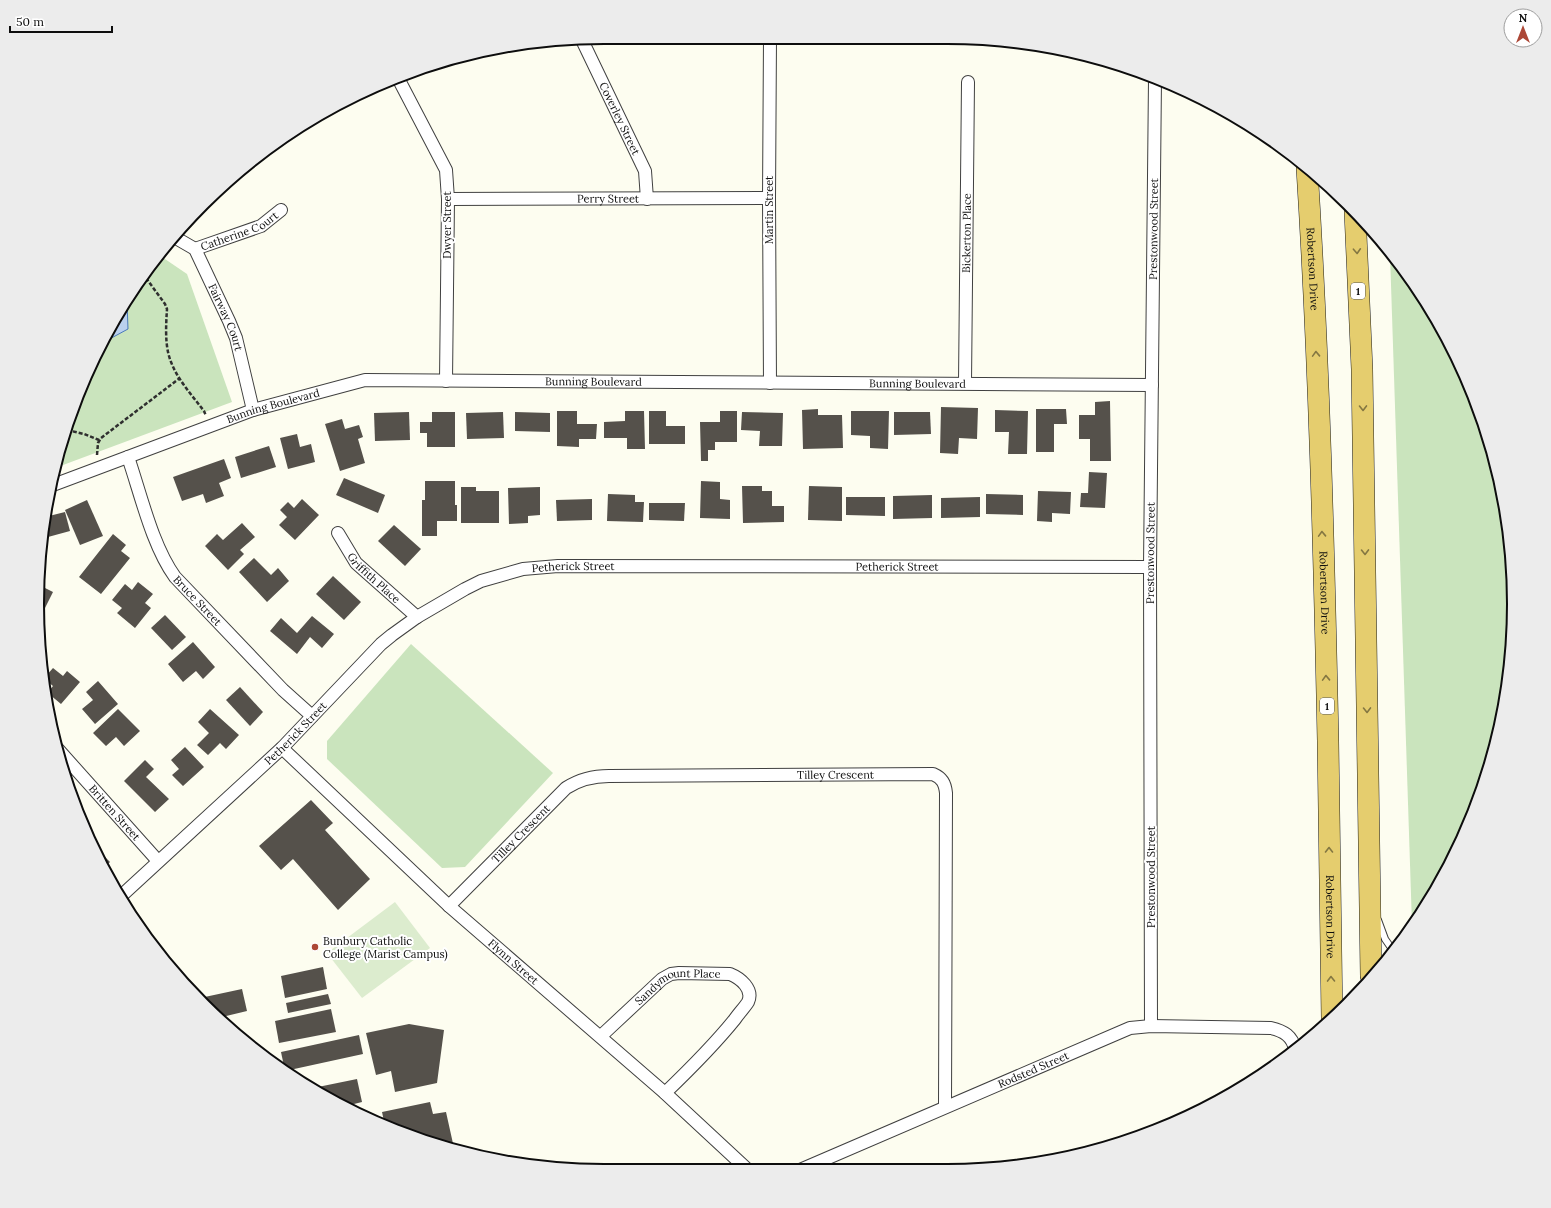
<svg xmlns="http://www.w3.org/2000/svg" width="1551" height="1208" viewBox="0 0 1551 1208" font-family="Lora,serif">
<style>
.green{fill:#cae4bd}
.pitch{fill:#dcecce}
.water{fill:#bad1ee;stroke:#4a79bc}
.building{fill:#55514b}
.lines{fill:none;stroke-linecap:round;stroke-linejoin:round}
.service-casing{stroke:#404040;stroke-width:8}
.minor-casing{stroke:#404040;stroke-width:14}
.trunk-casing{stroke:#1e1e1e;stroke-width:22}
.path{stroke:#2f2f2f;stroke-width:2.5;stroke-dasharray:4 2;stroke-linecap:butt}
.service{stroke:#fff;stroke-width:6}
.minor{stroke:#fff;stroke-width:12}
.trunk{stroke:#e5cd6e;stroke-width:21}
.oneway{stroke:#847742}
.poi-dot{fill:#ac4736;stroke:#fff;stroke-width:1.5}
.labels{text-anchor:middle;stroke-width:4;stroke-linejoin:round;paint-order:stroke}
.shield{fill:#fff;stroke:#565656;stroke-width:1}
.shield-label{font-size:10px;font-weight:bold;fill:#0d0d0d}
.street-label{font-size:11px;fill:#0d0d0d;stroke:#fff}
.poi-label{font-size:11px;fill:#0d0d0d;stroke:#fff;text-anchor:start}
.rim{fill:none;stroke:#0d0d0d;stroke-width:2}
</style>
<rect width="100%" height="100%" fill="#fdfdf0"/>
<g class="green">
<path d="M1390 254 1438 320 1484 422 1509 530 1513 641 1495 751 1456 855 1412 925Z"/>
<path d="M162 257 187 274 232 402 55 468 56 457 113 321Z"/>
<path d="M411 644 553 773 465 867 442 868 327 759V741Z"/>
</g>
<path class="pitch" d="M395 902 430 948 362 998 327 953Z"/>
<path class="water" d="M127 302 128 329 104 342 113 321Z"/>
<g class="building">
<path d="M1110 401 1111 461H1090V439H1079V415H1095V402Z"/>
<path d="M941 407 978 408 977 439 959 438 958 454 940 453Z"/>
<path d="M818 409V415H842L843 448 803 449 802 410Z"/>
<path d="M1036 409H1066L1067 424H1054V452H1036Z"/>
<path d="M995 410 1028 411 1027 454H1008L1009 432H995Z"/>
<path d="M557 411H577V424H597L596 439H579V447L557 446Z"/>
<path d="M625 411H644L645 449H627V438H604V422L625 421Z"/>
<path d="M649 411H666V426H685V444H649Z"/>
<path d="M720 411H737V442H715V450H708V461H701L700 422H720Z"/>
<path d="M851 411H889L888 449 870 448V436L851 435Z"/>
<path d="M409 412 410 440 375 441 374 413Z"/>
<path d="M432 412H455V447H427V433H420V422H432Z"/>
<path d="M503 412 504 438 467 439 466 413Z"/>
<path d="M515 412 550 413V432L515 431Z"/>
<path d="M742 412 783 413 782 446H759L760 431 741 430Z"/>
<path d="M894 412H930L931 434 894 435Z"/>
<path d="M342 419 345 429 359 425 363 437 358 439 365 463 340 471 325 424Z"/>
<path d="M297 434 300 447 311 444 315 462 288 469 280 438Z"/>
<path d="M269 446 276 467 241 478 235 457Z"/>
<path d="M224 459 231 478 219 483 224 496 206 503 203 494 182 501 173 477Z"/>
<path d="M1089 472 1107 473 1105 508 1080 507 1081 493H1088Z"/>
<path d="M344 478 385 495 378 513 336 495Z"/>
<path d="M425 481H455V505H457V521H437V536H422V500H425Z"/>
<path d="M701 481 720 482V499L730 500V519L700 518Z"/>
<path d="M742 486H762V491H772V506H784V522L743 523Z"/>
<path d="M809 486 842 487V521L808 520Z"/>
<path d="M461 487H476V491H499V523H461Z"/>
<path d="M540 487V515L528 516V523L509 524 508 488Z"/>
<path d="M1038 491 1071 492 1070 514 1052 513V522L1037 521Z"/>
<path d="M608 494 635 495V502H644L643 522 607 521Z"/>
<path d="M986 494 1023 495V515L986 514Z"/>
<path d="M932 495V518L893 519V496Z"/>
<path d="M846 497H885V516L846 515Z"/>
<path d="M980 497V517L941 518V498Z"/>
<path d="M302 499 319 515 295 540 279 525 287 517 280 510 288 502 294 508Z"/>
<path d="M592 499V520L557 521 556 500Z"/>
<path d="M87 500 103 536 80 545 65 510Z"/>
<path d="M649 503H685L684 521 649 520Z"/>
<path d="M65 512 70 531 48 537 46 532 49 516Z"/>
<path d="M242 523 255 537 240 550 244 554 228 570 205 546 217 534 223 540Z"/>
<path d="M394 525 421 549 405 566 378 541Z"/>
<path d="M113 534 126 545 121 551 130 558 101 594 79 577Z"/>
<path d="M254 558 271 575 278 568 289 581 267 602 239 572Z"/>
<path d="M333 576 361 602 344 620 316 594Z"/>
<path d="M138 582 153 594 145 603 151 608 135 628 117 613 122 608 112 600 125 584 132 590Z"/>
<path d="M39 585 53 592 39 620 37 604Z"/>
<path d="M165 615 186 637 172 650 151 628Z"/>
<path d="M312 616 334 634 322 648 310 637 297 654 270 631 281 618 297 633Z"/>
<path d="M193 642 215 667 203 679 196 671 183 682 168 664Z"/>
<path d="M53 668 63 676 67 671 80 682 61 704 49 694V691L53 686 47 681 46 676Z"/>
<path d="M98 681 118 704 95 724 82 709 93 700 86 692Z"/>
<path d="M240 687 263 712 250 726 226 700Z"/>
<path d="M118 709 140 731 124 746 116 737 106 746 93 733Z"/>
<path d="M210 709 239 735 226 749 220 743 208 755 197 745 209 733 198 722Z"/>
<path d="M185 747 204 767 183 786 172 775 179 769 171 760Z"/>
<path d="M145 760 154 769 146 777 169 799 155 812 124 781Z"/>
<path d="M311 800 333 823 325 830 370 879 338 910 293 859 281 870 259 846Z"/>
<path d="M98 850 110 862 105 867Z"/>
<path d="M323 967 327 989 285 998 281 976Z"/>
<path d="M242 989 247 1011 222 1017 200 998Z"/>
<path d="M328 994 331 1004 288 1013 286 1003Z"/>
<path d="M331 1009 336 1032 279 1043 275 1021Z"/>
<path d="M409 1024 444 1030 437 1083 395 1092 391 1071 376 1075 366 1033Z"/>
<path d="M359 1035 363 1054 285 1071 281 1052Z"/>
<path d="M357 1079 362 1102 346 1106 313 1088Z"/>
<path d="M430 1102 433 1114 446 1112 454 1148 384 1126H385L382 1112Z"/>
</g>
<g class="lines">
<defs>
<path id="service" d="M1378 920 1385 939 1394 952"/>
<g id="minor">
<path id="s1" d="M582 40 645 171 647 199"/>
<path d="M399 80 446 170 448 199 446 381"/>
<path id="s2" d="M448 199 769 198"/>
<path id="s3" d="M176 238 195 249 229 321 236 338 253 410"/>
<path id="s4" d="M195 249 261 226 281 210"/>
<path d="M770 383 769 198 770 38"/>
<path id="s5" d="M965 383 968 82"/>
<path id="s6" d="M128 457C141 495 152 545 175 577L283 690 312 716"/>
<path id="s7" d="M53 485 253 410 365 380 1152 385"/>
<path id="s8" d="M338 533 356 563 417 617"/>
<path id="s9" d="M56 747 158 861"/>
<path id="s10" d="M282 748 449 906 665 1093 749 1171"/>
<path id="s11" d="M120 897 282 748 381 644 392 635 417 617 465 589 481 581 523 569 558 566 1150 567"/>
<path id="s12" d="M449 906 566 788C580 779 593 776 609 776L933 774C942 778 945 783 946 793L945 1107"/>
<path id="s13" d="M1151 1026 1150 567 1155 79"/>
<path id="s14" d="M601 1036 662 979 671 974 679 973 730 974C740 978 754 989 748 1002 745 1007 739 1013 735 1019 714 1045 690 1069 665 1093"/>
<path id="s15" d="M800 1170 1130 1028 1151 1026 1271 1028C1284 1031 1292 1036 1295 1049"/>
</g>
<g id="trunk">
<path id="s16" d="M1307 168C1319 359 1324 550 1328 741 1330 833 1330 926 1332 1018"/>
<path d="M1355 212 1362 369 1371 976"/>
</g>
</defs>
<use href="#service" class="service-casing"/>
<use href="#minor" class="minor-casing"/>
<use href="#trunk" class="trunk-casing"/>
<g class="path">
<path d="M146 278 165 304 167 309C166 324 165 342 169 356 175 377 191 394 204 411L206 416"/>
<path d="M67 430 84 434 99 440"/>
<path d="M97 455 98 443 101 438 180 378"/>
</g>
<use href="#service" class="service"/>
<use href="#minor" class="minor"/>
<use href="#trunk" class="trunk"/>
</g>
<defs><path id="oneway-chevron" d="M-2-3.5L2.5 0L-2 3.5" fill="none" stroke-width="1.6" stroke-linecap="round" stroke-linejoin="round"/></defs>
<g class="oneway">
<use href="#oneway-chevron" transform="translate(1357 251) rotate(87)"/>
<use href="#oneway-chevron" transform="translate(1316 354) rotate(-92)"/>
<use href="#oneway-chevron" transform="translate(1363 408) rotate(89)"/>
<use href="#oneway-chevron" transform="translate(1322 534) rotate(-92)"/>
<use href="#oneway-chevron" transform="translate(1365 552) rotate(89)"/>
<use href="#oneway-chevron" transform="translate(1326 678) rotate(-92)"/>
<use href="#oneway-chevron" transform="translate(1367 710) rotate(89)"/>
<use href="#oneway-chevron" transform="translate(1329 850) rotate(-90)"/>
<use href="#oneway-chevron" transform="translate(1331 979) rotate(-91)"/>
</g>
<circle class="poi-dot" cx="315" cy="947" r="4"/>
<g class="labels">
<g class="shield">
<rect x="1351" y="283" width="14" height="16" rx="3"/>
<rect x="1320" y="698" width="14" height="16" rx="3"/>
</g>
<g class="shield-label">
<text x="1358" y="295">1</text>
<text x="1327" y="710">1</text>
</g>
<g class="street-label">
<text dy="4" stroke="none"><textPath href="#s1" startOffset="87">Coverley Street</textPath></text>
<text dy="4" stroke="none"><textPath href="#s2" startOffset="160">Perry Street</textPath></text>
<text transform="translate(769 210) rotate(-90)" y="4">Martin Street</text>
<text transform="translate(447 225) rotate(-90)" y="4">Dwyer Street</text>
<text dy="4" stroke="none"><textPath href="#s13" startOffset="797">Prestonwood Street</textPath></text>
<text dy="4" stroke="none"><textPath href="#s4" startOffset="48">Catherine Court</textPath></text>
<text dy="4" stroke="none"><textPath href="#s5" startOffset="150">Bickerton Place</textPath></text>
<text dy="4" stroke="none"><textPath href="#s16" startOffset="101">Robertson Drive</textPath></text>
<text dy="4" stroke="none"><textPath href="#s3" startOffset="97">Fairway Court</textPath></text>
<text dy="4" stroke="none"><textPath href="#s7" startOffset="558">Bunning Boulevard</textPath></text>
<text dy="4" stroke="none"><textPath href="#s7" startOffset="882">Bunning Boulevard</textPath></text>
<text dy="4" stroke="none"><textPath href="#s7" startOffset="234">Bunning Boulevard</textPath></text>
<text dy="4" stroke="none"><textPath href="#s13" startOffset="473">Prestonwood Street</textPath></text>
<text dy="4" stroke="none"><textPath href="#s11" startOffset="900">Petherick Street</textPath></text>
<text dy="4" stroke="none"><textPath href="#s11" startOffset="576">Petherick Street</textPath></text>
<text dy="4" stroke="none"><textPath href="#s8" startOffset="58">Griffith Place</textPath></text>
<text dy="4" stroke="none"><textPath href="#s16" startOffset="425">Robertson Drive</textPath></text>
<text dy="4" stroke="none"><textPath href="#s6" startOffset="162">Bruce Street</textPath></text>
<text dy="4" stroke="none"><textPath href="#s11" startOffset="240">Petherick Street</textPath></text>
<text dy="4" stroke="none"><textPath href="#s12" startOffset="438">Tilley Crescent</textPath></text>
<text dy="4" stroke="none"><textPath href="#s9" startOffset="88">Britten Street</textPath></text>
<text dy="4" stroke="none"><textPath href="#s12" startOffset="102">Tilley Crescent</textPath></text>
<text transform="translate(1151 877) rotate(-90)" y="4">Prestonwood Street</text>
<text dy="4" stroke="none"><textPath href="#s16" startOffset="749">Robertson Drive</textPath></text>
<text dy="4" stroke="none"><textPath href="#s10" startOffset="315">Flynn Street</textPath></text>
<text dy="4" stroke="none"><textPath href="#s14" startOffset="96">Sandymount Place</textPath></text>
<text dy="4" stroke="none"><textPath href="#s15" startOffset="254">Rodsted Street</textPath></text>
</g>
<g class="poi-label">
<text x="323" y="945">Bunbury Catholic<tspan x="323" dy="13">College (Marist Campus)</tspan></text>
</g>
</g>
<path d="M0 0H1551V1208H0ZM604 44H947A560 560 0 0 1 1507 604V604A560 560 0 0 1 947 1164H604A560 560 0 0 1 44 604V604A560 560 0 0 1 604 44Z" fill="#ececec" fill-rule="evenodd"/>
<path class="rim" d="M604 44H947A560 560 0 0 1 1507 604V604A560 560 0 0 1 947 1164H604A560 560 0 0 1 44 604V604A560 560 0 0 1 604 44Z"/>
<g transform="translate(1523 28)"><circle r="19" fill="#ffffff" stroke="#9e9e9e"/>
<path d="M0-3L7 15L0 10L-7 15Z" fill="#ac4736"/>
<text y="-6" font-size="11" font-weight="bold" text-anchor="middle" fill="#0d0d0d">N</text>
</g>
<path d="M10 26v6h102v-6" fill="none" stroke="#0d0d0d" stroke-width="2"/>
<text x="16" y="26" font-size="12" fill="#0d0d0d" stroke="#ffffff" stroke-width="3" paint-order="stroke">50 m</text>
</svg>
